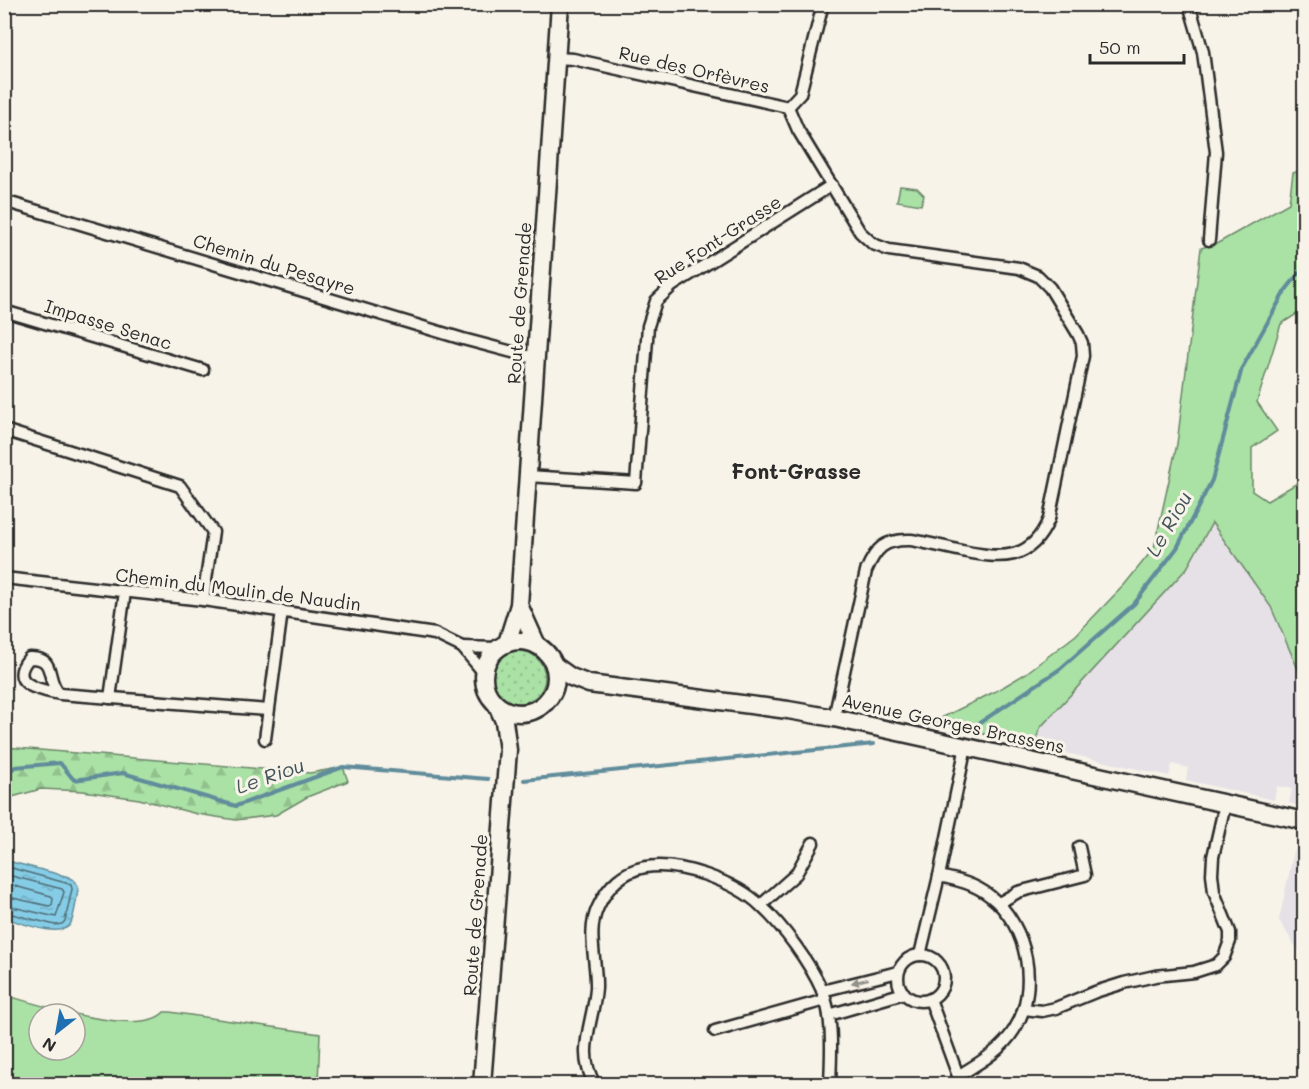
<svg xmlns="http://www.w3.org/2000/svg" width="1309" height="1089" viewBox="0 0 1309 1089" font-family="Mali,sans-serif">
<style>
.built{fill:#e6e0e7}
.grass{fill:url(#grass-dots);stroke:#6a8668;stroke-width:1.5}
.forest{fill:url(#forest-firs);stroke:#6a8668;stroke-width:1.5}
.park{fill:#aae1a5;stroke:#6a8668;stroke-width:1.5;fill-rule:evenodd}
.water{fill:url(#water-ripples);stroke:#618c9b;stroke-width:1.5}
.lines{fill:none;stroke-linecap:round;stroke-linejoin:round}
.shore{stroke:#4f6c76;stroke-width:1.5}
.stream{stroke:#618c9b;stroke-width:4}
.street-casing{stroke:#2b2b2b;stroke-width:15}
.secondary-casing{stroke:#2b2b2b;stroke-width:21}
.street{stroke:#f7f3e8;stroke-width:10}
.secondary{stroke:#f7f3e8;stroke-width:16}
.oneway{fill:#918f8a}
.labels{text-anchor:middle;stroke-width:6;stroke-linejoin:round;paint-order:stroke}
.street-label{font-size:18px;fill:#2b2b2b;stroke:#f7f3e8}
.water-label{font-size:20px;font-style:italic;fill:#42545a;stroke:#f7f3e8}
.quarter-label{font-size:21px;font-weight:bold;fill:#2b2b2b;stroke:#f7f3e8}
</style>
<defs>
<pattern id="grass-dots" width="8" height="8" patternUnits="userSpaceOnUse" patternTransform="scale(1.5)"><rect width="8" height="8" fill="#aae1a5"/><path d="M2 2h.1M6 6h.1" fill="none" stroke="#92c18e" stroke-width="1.8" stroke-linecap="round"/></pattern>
<pattern id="forest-firs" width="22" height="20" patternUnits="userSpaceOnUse" patternTransform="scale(1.5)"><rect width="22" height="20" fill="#aae1a5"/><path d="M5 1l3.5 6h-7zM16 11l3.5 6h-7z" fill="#92c18e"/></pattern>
<pattern id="water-ripples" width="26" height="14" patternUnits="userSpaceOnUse" patternTransform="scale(1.5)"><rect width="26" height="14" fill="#85cde6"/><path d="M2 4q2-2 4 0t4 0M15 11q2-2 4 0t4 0" fill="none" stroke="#73b0c5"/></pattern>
</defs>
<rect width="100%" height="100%" fill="#f7f3e8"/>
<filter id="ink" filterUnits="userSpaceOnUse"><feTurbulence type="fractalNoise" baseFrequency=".0167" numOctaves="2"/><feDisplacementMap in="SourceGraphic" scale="12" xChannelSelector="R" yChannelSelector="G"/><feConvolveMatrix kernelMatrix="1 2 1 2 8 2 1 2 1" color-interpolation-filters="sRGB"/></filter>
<g filter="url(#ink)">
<g class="built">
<path d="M1212 523 1271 607 1304 683V807L1289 803 1292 789 1277 786 1274 800 1186 780 1188 768 1172 764 1169 776 1034 746 1040 729 1187 568Z"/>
<path d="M1294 851 1304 854V960L1279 920Z"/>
</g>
<circle class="grass" cx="519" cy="677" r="26"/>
<path class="forest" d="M5 747 310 773 343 767 348 781 307 797 276 815 236 820 197 814 139 799 83 791 41 789 5 799Z"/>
<g class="park">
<path d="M1304 169V306L1303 310 1281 324 1257 402 1277 431 1252 448V491L1267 501 1304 479V683L1271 607 1212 523 1187 568 1040 728 1034 746 933 722 998 690 1025 674 1076 635 1125 584 1154 548 1177 444 1201 248 1218 243 1289 203 1293 173Z"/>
<path d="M900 186 917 188 924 195 921 205 897 201Z"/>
<path d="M5 995C36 1004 140 1038 164 1012H170L320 1034 318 1084H5ZM39 1014H75V1050H39Z"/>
</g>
<path class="water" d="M4 860 69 877C75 880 78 883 78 890 76 901 75 913 71 923 63 940 19 922 5 918Z"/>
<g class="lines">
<g class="shore">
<path d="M4 866 66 883 71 885 72 889 65 921 62 924 55 925 4 912"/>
<path d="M4 874 62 889 64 892 56 917 4 905"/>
<path d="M4 883 51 896 53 899 52 905 49 906 4 896"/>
</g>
<g class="stream">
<path d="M969 730 1060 669 1134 604 1177 548 1212 480 1242 368 1285 291 1304 267"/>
<path d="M4 776 15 767 60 763 74 780 123 773 236 806 343 767 488 779"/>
<path d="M524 780 874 744"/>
</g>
<defs>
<g id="street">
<path d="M1189 4 1203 52 1216 152 1209 240"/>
<path d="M556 58 573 59 788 107"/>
<path d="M788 107 798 130 860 232 873 244 889 250 1019 268 1038 276 1050 288 1078 334 1082 343 1083 356 1049 519C1031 562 1001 559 962 551 945 547 928 543 911 540 884 539 876 548 866 571L834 718"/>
<path d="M788 107 800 94 823 4"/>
<path d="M4 201 463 339 535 358"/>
<path d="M4 311 203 370"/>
<path d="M4 430 180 486 213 532 203 600"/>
<path d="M528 476 636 483 648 326 656 301 672 286 832 185"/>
<path d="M4 578 203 600 435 634 462 647 484 673"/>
<path d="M462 647 498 648"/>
<path d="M60 694C44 680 58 657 29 658 6 685 41 690 60 694L268 710"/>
<path d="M110 698 125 592"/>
<path d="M265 739 282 611"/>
<path d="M939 876C958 880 975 884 990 896 1028 925 1040 989 1014 1030 1001 1051 979 1063 958 1076"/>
<path d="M999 903 1018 892 1085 875 1079 847"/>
<path d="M761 905 796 874 813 843"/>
<path d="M920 955 939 876 966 746"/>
<circle cx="921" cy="978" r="23"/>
<path d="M822 991 898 972"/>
<path d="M930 999 961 1084"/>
<path d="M1024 1009 1042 1011 1056 1008 1095 992 1124 983 1155 976 1194 972 1216 965 1224 957 1230 941V932L1214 892 1212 874 1213 857 1225 804"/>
<path d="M829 1015 904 993"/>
<path d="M715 1031 825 1000"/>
<path d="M595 1084C575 1053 594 1021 596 988 597 961 586 932 598 907 620 859 662 860 706 875 726 882 746 891 761 906 784 927 809 962 822 990 834 1017 831 1055 830 1084"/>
</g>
<g id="secondary">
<path d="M519 605 537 645"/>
<circle cx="520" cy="677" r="36"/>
<path d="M507 643 519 605 560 4"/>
<path d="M554 665 571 677 589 684 788 710 834 718 1304 821"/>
<path d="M482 1084 508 750 504 721 497 705"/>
</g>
</defs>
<use href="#street" class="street-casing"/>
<use href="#secondary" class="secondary-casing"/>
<use href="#street" class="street"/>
<use href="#secondary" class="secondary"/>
</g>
<defs><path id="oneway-solid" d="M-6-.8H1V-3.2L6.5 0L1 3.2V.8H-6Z" transform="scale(1.5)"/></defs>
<use class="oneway" href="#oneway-solid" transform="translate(860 981) rotate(166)"/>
</g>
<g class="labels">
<g class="street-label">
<text transform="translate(694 70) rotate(13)" y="6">Rue des Orfèvres</text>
<text transform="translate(718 240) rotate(-33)" y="6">Rue Font-Grasse</text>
<text transform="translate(274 265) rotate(17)" y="6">Chemin du Pesayre</text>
<text transform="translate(520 303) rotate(-86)" y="6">Route de Grenade</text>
<text transform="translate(108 325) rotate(17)" y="6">Impasse Senac</text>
<text transform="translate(238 590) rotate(7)" y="6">Chemin du Moulin de Naudin</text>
<text transform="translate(953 724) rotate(12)" y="6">Avenue Georges Brassens</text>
<text transform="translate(476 915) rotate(-86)" y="6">Route de Grenade</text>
</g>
<g class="water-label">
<text transform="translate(1169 524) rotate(-60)" y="7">Le Riou</text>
<text transform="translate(270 776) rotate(-19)" y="7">Le Riou</text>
</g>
<g class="quarter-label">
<text x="796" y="479">Font-Grasse</text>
</g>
</g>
<rect width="1309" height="1089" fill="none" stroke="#f7f3e8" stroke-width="24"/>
<rect x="12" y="12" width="1285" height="1065" fill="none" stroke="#2b2b2b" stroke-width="2" filter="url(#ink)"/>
<g transform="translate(57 1032) rotate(211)"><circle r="28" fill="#f7f3e8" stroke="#a5a39c" stroke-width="1.5"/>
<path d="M0-4.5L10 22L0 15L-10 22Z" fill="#1f6fb2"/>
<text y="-9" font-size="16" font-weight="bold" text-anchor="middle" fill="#2b2b2b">N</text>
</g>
<path d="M1090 54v9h94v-9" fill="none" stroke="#2b2b2b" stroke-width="3"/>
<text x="1099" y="54" font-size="18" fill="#2b2b2b" stroke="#f7f3e8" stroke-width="4.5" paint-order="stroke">50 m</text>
</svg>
